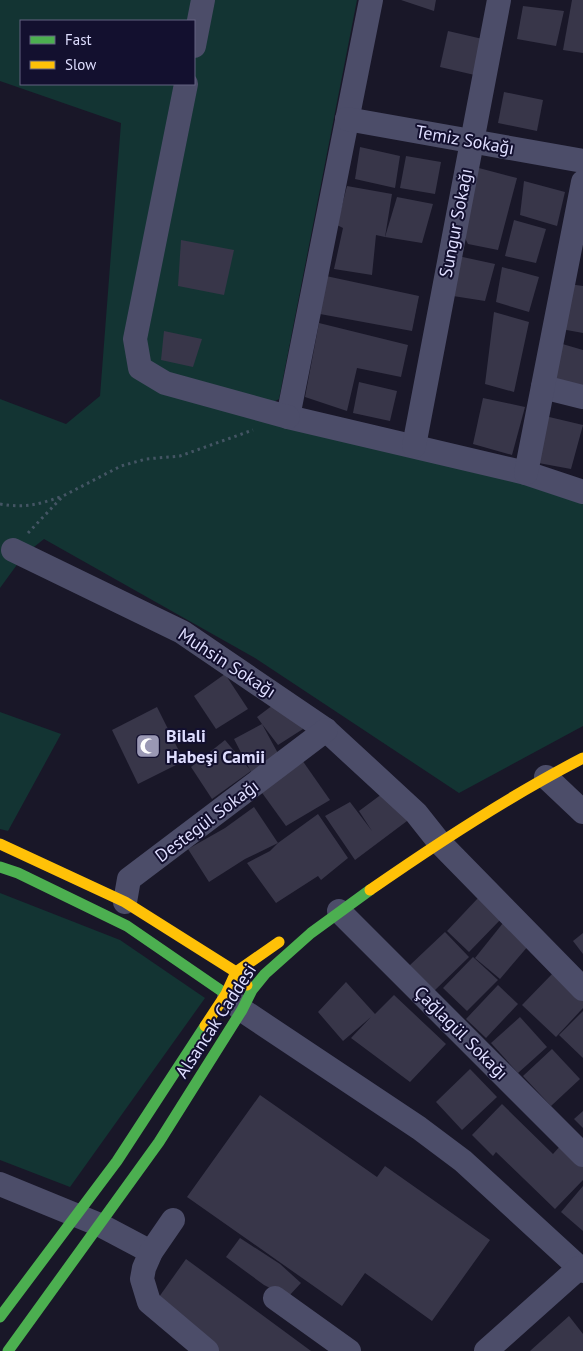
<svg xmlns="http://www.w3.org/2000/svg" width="583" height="1351" viewBox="0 0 583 1351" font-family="'PT Sans',sans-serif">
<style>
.green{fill:#133433;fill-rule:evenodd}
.building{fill:#383649}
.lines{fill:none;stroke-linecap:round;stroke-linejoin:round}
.path{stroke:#445564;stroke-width:3;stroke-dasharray:2.5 4;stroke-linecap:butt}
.street{stroke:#4c4d69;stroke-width:24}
.fast{stroke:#4caf50;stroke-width:11}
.slow{stroke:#ffc107;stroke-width:11}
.labels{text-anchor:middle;stroke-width:4;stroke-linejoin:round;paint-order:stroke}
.street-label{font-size:18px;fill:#dfdeff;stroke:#13102f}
.poi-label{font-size:18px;font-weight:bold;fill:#dfdeff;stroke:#13102f;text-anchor:start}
</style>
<rect width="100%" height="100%" fill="#191728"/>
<g class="green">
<path d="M0 0H357L279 399 259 410 583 496V726L459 793 255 658 44 539 24 555 0 588V399L66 424 100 396 121 123 0 81ZM21 21H194V84H21Z"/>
<path d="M0 712 61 734 8 831 0 829Z"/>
<path d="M0 893 120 940 205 998 70 1187 0 1160Z"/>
</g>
<g class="building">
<path d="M401 0H436L434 11Z"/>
<path d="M572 0H583V53L563 50Z"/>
<path d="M523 6 564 11 556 46 517 39Z"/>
<path d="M448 31 487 40 479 76 440 67Z"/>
<path d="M504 92 543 100 537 131 498 123Z"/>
<path d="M360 147 400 156 395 188 355 179Z"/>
<path d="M406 156 441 162 435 194 400 188Z"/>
<path d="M475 167 517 178 498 250 468 244 462 232Z"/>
<path d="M524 181 565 192 557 226 520 215Z"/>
<path d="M347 186 392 194 385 237 376 235 372 275 334 269 343 228 337 225Z"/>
<path d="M397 197 433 204 422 243 385 237Z"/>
<path d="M514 220 546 229 536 263 505 256Z"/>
<path d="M181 240 234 250 224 295 178 286Z"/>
<path d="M458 256 495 264 485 301 453 296Z"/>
<path d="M502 267 539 277 529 312 496 302Z"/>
<path d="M326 276 419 296 412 331 320 314Z"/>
<path d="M569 284 583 286V333L561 329Z"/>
<path d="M494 312 529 322 514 392 485 384Z"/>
<path d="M319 323 408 345 401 377 357 368 347 411 305 397Z"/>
<path d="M164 331 202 339 193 367 161 360Z"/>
<path d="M559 343 583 350V389L552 383Z"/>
<path d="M359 382 397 391 390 421 353 413Z"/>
<path d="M483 398 525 407 512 455 473 444Z"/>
<path d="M545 416 583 425 571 469 533 462Z"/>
<path d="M225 674 248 709 216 729 194 696Z"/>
<path d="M281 699 303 729 278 745 262 724 280 757 252 774 234 739 262 724 257 717Z"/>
<path d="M157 707 184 761 138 784 112 730Z"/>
<path d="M225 740 251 771 212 799 191 767Z"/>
<path d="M302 760 330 800 286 826 260 790Z"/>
<path d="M390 788 411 818 355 860 325 816 350 802 372 831 359 811Z"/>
<path d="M254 807 278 843 318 814 348 858 321 880 318 876 276 903 247 863 270 851 278 843 245 859 209 882 188 849 225 828Z"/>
<path d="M479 897 502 918 469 952 447 931Z"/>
<path d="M503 923 529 945 500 979 475 958Z"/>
<path d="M445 932 469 957 433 992 409 966Z"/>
<path d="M583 933V954L573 941Z"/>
<path d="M473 957 498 980 467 1011 443 988Z"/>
<path d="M555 971 583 997V1008L556 1037 522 1005Z"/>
<path d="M346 982 375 1014 394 995 446 1044 410 1082 351 1038 371 1017 343 1041 318 1012Z"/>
<path d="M498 985 518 1004 486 1038 466 1019Z"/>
<path d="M583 1011V1058L559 1035Z"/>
<path d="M520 1017 547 1047 518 1073 491 1043Z"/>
<path d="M552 1049 580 1079 551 1106 523 1076Z"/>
<path d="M470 1069 497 1097 462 1130 436 1102Z"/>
<path d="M260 1095 377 1177 385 1166 490 1240 432 1321 365 1273 342 1306 187 1197Z"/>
<path d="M502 1104 553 1154 561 1145 583 1165V1180L555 1209 496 1152 493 1156 472 1135Z"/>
<path d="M583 1111V1128L574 1119Z"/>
<path d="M583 1186V1231L561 1212Z"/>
<path d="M240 1238 280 1264 301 1283 288 1297 264 1285 226 1257Z"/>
<path d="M186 1259 311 1351H215L154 1304Z"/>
<path d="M569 1316 583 1334V1351H530Z"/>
</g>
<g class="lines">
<g class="path">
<path d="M0 504C25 508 37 505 60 497"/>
<path d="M28 533 63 496 121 466 146 459 180 456 253 430"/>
</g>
<g class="street">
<path d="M371 0 288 417 526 473 583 492"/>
<path d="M194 46 203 0"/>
<path d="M186 84 135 339 140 368 165 383 288 417"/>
<path d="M347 119 583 161"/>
<path d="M543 387 583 397"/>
<path d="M414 446 499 0"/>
<path d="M526 473 583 182"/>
<path d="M13 550 182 632 326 730 416 813 439 842 583 989"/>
<path d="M546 777 583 812"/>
<path d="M125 902 129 879 326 730"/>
<path d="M339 911 583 1155"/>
<path d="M229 998 242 1010 419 1128 463 1161 583 1271"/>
<path d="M0 1184 100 1225 151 1252"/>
<path d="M173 1220 151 1252 144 1268 142 1279 149 1302 207 1351"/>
<path d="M275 1298 349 1351"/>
<path d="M486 1351 579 1268"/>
</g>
<g class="fast">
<path d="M0 867 18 873 127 926 226 994"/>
<path d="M0 1317 117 1161 205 1026"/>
<path d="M8 1351 159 1142 242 1010 252 990 265 974 311 933 370 890"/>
</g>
<g class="slow">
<path d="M0 844 125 902 236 972 247 985"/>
<path d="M370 890C439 842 509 796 583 758"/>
<path d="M205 1026 226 994 236 972 279 942"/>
</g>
</g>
<defs>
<symbol id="mosque-square" viewBox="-11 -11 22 22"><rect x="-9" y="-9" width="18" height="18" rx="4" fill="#9a98b4" stroke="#13102f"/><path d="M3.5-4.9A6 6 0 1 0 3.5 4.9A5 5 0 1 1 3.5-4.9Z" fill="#fff"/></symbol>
</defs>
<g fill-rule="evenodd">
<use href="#mosque-square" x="134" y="732" width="28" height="28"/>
</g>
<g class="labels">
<g class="street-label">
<text transform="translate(465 140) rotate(10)" y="6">Temiz Sokağı</text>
<text transform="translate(456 223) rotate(-79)" y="6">Sungur Sokağı</text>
<text transform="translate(227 663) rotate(33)" y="6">Muhsin Sokağı</text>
<text transform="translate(207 821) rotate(-37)" y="6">Destegül Sokağı</text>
<text transform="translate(216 1021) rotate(-57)" y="6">Alsancak Caddesi</text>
<text transform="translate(461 1033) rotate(45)" y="6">Çağlagül Sokağı</text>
</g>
<g class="poi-label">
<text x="166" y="742">Bilali<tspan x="166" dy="21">Habeşi Camii</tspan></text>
</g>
</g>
<rect x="20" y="20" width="175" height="65" fill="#13102f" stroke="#656282"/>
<rect x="30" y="36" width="25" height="8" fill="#4caf50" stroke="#656282"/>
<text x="65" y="45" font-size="15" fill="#dfdeff">Fast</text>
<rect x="30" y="61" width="25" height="8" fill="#ffc107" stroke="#656282"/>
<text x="65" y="70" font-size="15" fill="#dfdeff">Slow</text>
</svg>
